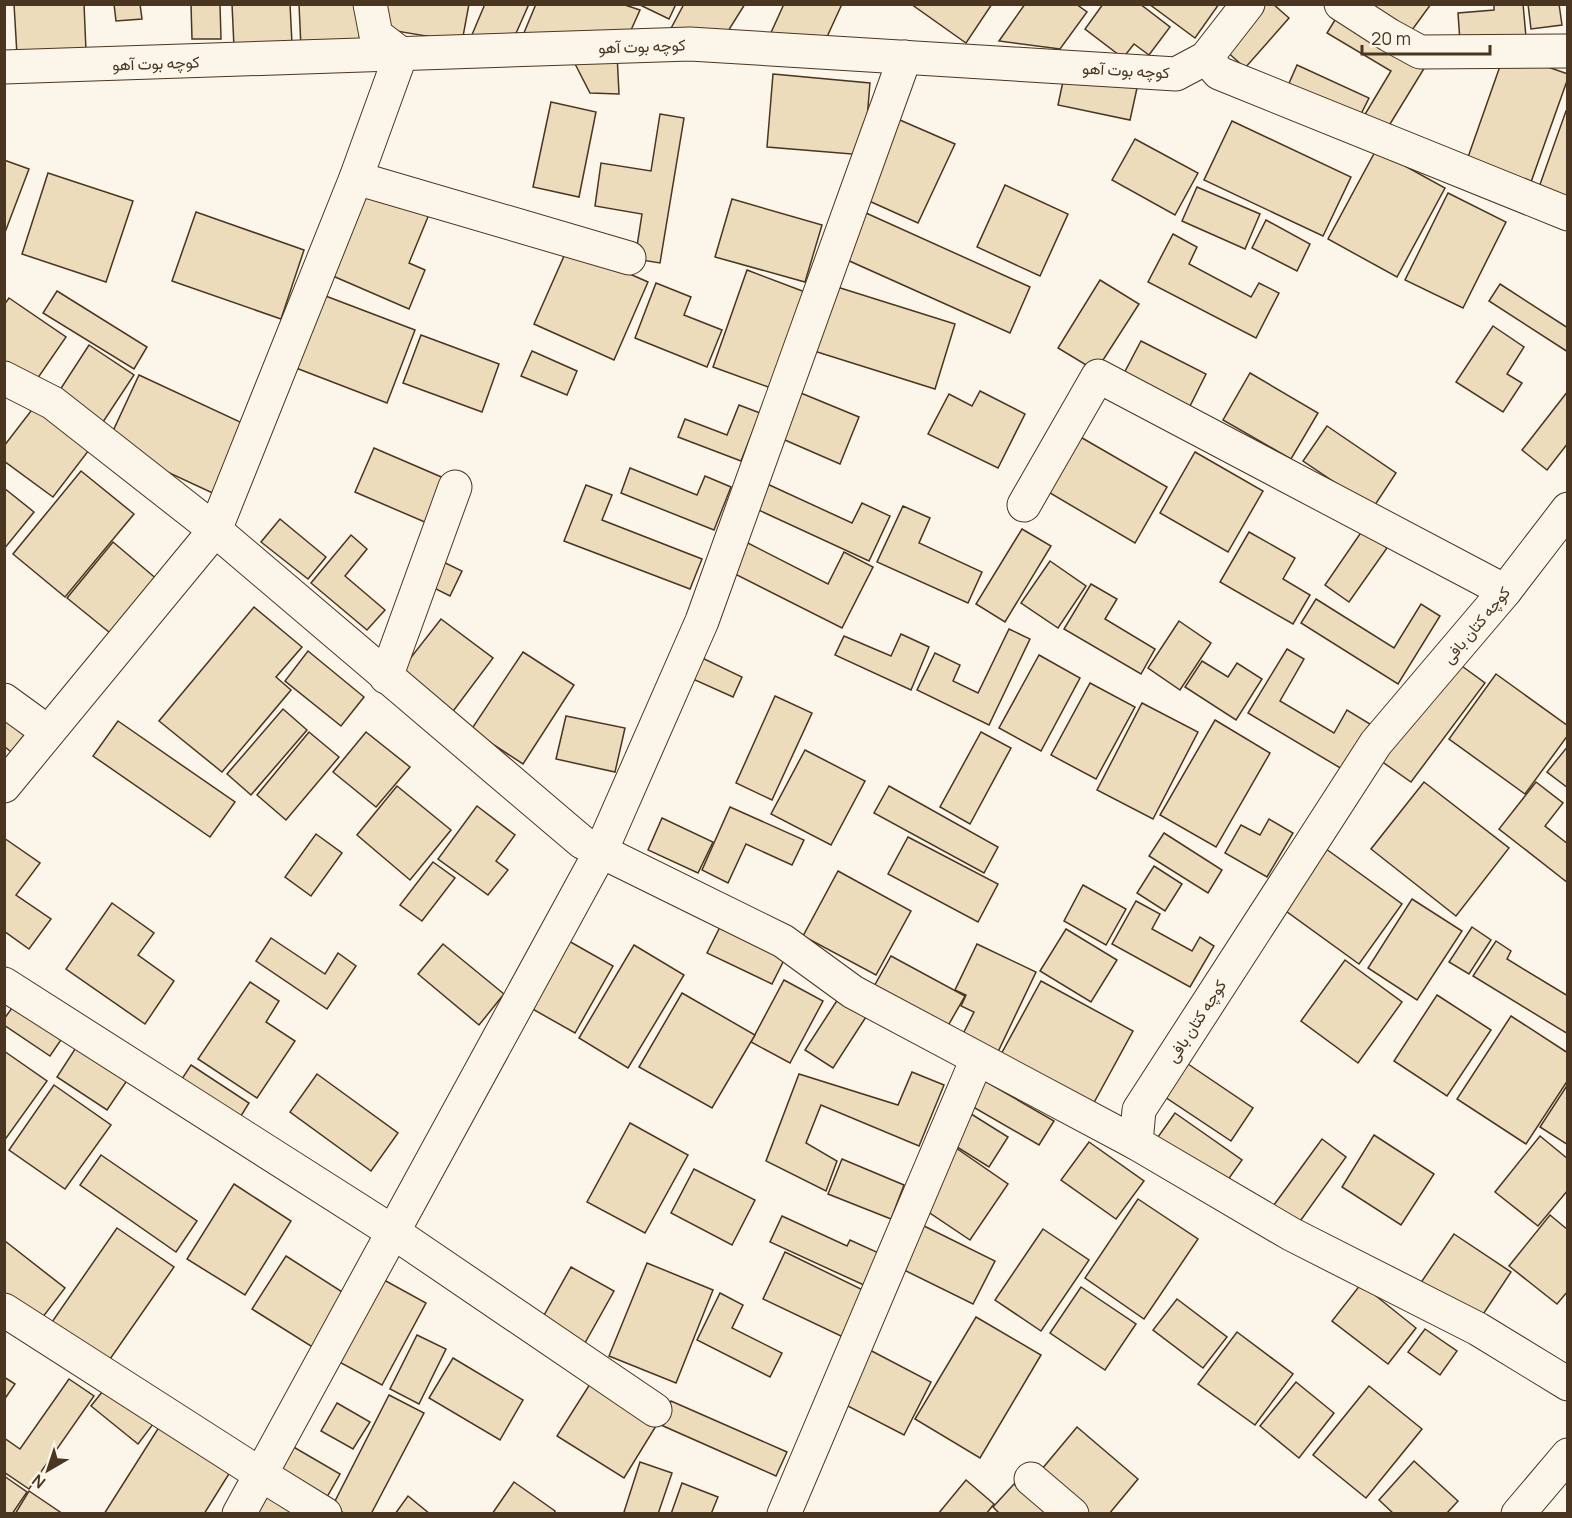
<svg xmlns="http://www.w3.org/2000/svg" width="1572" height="1518" viewBox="0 0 1572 1518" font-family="Manrope,Vazirmatn,sans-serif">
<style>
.building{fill:#ecdcbc;stroke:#4a3520;stroke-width:1.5}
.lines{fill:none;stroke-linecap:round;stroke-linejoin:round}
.street-casing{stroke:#4a3520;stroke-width:35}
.street{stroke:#fbf6e9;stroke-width:33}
.labels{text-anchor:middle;stroke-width:4.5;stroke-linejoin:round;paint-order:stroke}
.street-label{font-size:16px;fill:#4a3520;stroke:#fbf6e9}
</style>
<rect width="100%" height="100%" fill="#fbf6e9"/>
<g class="building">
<path d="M14 4H84L86 51 17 55Z"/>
<path d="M114 4H140L142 19 116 21Z"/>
<path d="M191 4H220L221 39H192Z"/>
<path d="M232 4H290L292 44 234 47Z"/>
<path d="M299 4H358L360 45 301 48Z"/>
<path d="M381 4H469L462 42 378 28Z"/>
<path d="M485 4H529L513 40 471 37Z"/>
<path d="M536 4H622L640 10 627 39 521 40Z"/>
<path d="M638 4H676L669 19Z"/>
<path d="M684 4H745L725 36 668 34Z"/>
<path d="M784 4H842L826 39 769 37Z"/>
<path d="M911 4H992L966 43Z"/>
<path d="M1025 4H1076L1087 12 1060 49 999 41Z"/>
<path d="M1103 4H1140L1170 27 1149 55 1134 44 1123 58 1085 29Z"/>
<path d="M1149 4H1219L1195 38Z"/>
<path d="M1260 4H1273L1289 18 1245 68 1223 48Z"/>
<path d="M1359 4H1431L1404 41Z"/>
<path d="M1494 4H1523L1526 37 1460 42 1458 13 1494 10Z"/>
<path d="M1528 4H1559L1562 25 1531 29Z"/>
<path d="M1341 10 1428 62 1387 129 1364 116 1391 71 1327 33Z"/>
<path d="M1505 52 1568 74V78L1531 182 1467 160Z"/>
<path d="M617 54 619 94 590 93 572 58Z"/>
<path d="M1297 65 1369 98 1357 122 1287 88Z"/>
<path d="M1065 72 1137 88 1130 120 1058 105Z"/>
<path d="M773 74 870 83 864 155 767 147Z"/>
<path d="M551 102 596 112 579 197 533 187Z"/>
<path d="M1566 111 1568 112V201L1538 190Z"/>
<path d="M660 114 684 118 660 263 635 259 642 214 595 206 601 163 651 171Z"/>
<path d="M893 117 955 144 918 223 858 196Z"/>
<path d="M1232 121 1351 177 1323 236 1204 180Z"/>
<path d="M1135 139 1198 173 1175 215 1112 180Z"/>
<path d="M1376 150 1445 188 1397 277 1328 239Z"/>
<path d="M4 160 29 169 4 235Z"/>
<path d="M48 173 133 201 106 282 22 254Z"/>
<path d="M363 184 430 212 409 263 425 270 409 309 326 273Z"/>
<path d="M1005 185 1068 214 1040 276 977 247Z"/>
<path d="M1197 187 1260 214 1245 249 1182 221Z"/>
<path d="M1448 193 1506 222 1463 308 1405 280Z"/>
<path d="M732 199 822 225 805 282 715 257Z"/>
<path d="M196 212 304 250 281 319 172 281Z"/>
<path d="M866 213 1030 287 1010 333 845 259Z"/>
<path d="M1266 220 1310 244 1297 271 1252 248Z"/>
<path d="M1173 234 1197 247 1189 264 1251 297 1259 283 1279 293 1256 338 1148 282Z"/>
<path d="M568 247 648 282 614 360 534 324Z"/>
<path d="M747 270 805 292 771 388 713 367Z"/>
<path d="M1100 280 1139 304 1096 371 1058 348Z"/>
<path d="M656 283 691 297 684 315 722 330 707 367 635 338Z"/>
<path d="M1500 284 1568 328V352L1489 301Z"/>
<path d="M834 286 955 324 935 389 814 351Z"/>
<path d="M57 291 147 347 134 369 43 313Z"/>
<path d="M323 295 415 330 387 403 296 368Z"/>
<path d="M9 298 66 337 33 385 4 365V305Z"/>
<path d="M1493 326 1524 347 1507 374 1522 383 1503 412 1456 382Z"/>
<path d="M421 335 499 364 482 412 403 383Z"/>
<path d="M1141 341 1206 374 1187 412 1121 379Z"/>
<path d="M89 345 134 375 101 425 56 396Z"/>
<path d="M532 351 577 371 567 395 521 376Z"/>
<path d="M1250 373 1318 413 1291 459 1223 420Z"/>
<path d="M139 375 251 427 219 496 107 444Z"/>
<path d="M796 391 859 417 840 464 778 437Z"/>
<path d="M980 391 1025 414 998 468 928 434 949 394 972 406Z"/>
<path d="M1568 391V443L1547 470 1522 450Z"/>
<path d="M739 405 760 413 741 461 678 437 685 419 727 435Z"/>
<path d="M34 407 89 450 53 497 4 461V446Z"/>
<path d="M1327 426 1396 473 1373 508 1303 461Z"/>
<path d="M1077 435 1167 487 1135 543 1045 490Z"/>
<path d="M374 448 453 482 434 526 355 492Z"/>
<path d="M1195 452 1263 491 1228 552 1160 513Z"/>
<path d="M630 468 697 495 705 476 731 487 714 530 621 493Z"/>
<path d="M81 471 134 514 65 597 13 554Z"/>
<path d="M763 482 852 523 862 503 890 516 869 561 752 507Z"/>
<path d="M586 485 612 495 602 520 702 559 690 589 564 541Z"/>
<path d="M4 488 34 512 4 549Z"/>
<path d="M903 506 930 518 919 543 982 572 968 603 877 562Z"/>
<path d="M280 519 326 557 308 579 261 542Z"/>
<path d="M1022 529 1051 546 1005 622 976 604Z"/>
<path d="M1362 531 1387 548 1349 602 1325 585Z"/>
<path d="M1249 532 1295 558 1283 579 1310 595 1293 624 1220 582Z"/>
<path d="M351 535 367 549 345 576 385 610 367 630 311 583Z"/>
<path d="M740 539 828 584 844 552 873 567 842 628 725 569Z"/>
<path d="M113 542 165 586 120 641 67 598Z"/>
<path d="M435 558 462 571 450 596 424 583Z"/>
<path d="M1050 561 1086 586 1058 628 1021 603Z"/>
<path d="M1091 584 1117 599 1105 619 1155 649 1141 674 1064 629Z"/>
<path d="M1316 599 1394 648 1421 604 1440 616 1398 684 1301 623Z"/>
<path d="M254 607 302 647 276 677 291 690 222 772 159 721Z"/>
<path d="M441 619 493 658 451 714 398 674Z"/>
<path d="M1179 621 1211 643 1180 690 1148 668Z"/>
<path d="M1009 629 1030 639 989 725 917 690 935 653 960 665 953 681 978 693Z"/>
<path d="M901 634 929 647 911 690 835 655 844 636 891 656Z"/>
<path d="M1287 649 1304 659 1280 701 1334 733 1347 710 1370 724 1342 769 1248 713Z"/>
<path d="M308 651 364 697 341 726 285 681Z"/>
<path d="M523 652 574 685 523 764 471 730Z"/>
<path d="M696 655 742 677 733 697 686 676Z"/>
<path d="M1039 655 1080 678 1041 751 999 728Z"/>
<path d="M1202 661 1228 677 1237 663 1262 679 1236 720 1185 687Z"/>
<path d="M1455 661 1485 683 1411 782 1381 761Z"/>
<path d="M1496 674 1568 726V735L1525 794 1449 739Z"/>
<path d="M1090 683 1135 707 1096 779 1051 755Z"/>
<path d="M775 696 812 713 772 800 736 783Z"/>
<path d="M1142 703 1198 732 1153 819 1097 790Z"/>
<path d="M4 709 30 728 11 752 4 746Z"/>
<path d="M283 709 307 730 251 795 227 774Z"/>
<path d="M566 716 625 728 615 772 556 759Z"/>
<path d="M1215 720 1270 753 1216 847 1160 815Z"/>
<path d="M118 721 235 802 210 837 93 756Z"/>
<path d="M309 732 339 757 286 820 257 795Z"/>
<path d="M366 732 410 767 376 807 333 772Z"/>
<path d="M981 732 1011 748 970 824 940 807Z"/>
<path d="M1568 746V788L1547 772Z"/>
<path d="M805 750 865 781 831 845 771 814Z"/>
<path d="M1424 782 1509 848 1456 916 1371 849Z"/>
<path d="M1536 782 1563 803 1545 826 1568 844V883L1499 829Z"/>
<path d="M397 786 451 830 410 880 357 835Z"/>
<path d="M889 786 998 847 984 873 874 813Z"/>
<path d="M477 806 515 835 496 861 508 870 488 895 438 859Z"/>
<path d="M730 807 804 840 792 865 746 844 728 883 702 870Z"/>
<path d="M662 818 713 842 698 873 648 850Z"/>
<path d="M1269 819 1293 833 1267 877 1225 853 1241 825 1260 835Z"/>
<path d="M1164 833 1222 870 1208 893 1149 856Z"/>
<path d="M316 834 342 853 311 896 285 877Z"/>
<path d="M908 837 998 884 978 922 888 874Z"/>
<path d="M4 838 40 863 16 895 51 919 29 949 4 931Z"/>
<path d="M1322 846 1402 904 1359 964 1279 906Z"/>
<path d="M433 862 455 878 422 921 400 905Z"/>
<path d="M1154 866 1182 884 1165 911 1137 893Z"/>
<path d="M838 871 911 911 876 975 803 936Z"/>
<path d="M1083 885 1126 909 1106 945 1064 921Z"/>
<path d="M1412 899 1462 931 1417 1000 1368 968Z"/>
<path d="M1136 901 1160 914 1152 929 1192 951 1200 937 1214 946 1190 987 1112 944Z"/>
<path d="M112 903 154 933 138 955 174 981 145 1024 66 969Z"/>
<path d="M723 921 788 952 772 984 707 953Z"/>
<path d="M1472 927 1491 940 1469 974 1449 962Z"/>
<path d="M1066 929 1117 960 1091 1002 1040 971Z"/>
<path d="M560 936 613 966 575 1033 522 1003Z"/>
<path d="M271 938 325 974 338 953 356 966 327 1009 256 961Z"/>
<path d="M1496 941 1511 951 1507 959 1568 996V1034L1473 976Z"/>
<path d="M443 944 504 994 479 1025 418 974Z"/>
<path d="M977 944 1036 972 996 1056 960 1040 974 1012 961 1006 966 995 955 990Z"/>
<path d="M634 945 684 975 628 1068 579 1038Z"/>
<path d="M891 956 965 996 945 1031 872 990Z"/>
<path d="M1345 960 1402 1002 1358 1063 1301 1021Z"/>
<path d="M784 980 823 1001 790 1063 751 1042Z"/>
<path d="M1041 981 1133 1031 1091 1108 999 1058Z"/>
<path d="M250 982 279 1001 266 1022 295 1041 257 1098 198 1059Z"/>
<path d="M682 993 755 1035 712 1108 639 1067Z"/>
<path d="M1437 995 1491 1030 1447 1096 1394 1061Z"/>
<path d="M838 999 866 1017 833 1068 805 1050Z"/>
<path d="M17 1001 65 1034 50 1056 4 1025V1019Z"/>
<path d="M1511 1016 1568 1053V1080L1526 1144 1457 1099Z"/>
<path d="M77 1046 128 1079 107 1110 57 1077Z"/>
<path d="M4 1051 47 1081 4 1141Z"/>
<path d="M1188 1064 1253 1108 1231 1141 1165 1097Z"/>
<path d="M191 1065 249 1103 236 1124 178 1085Z"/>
<path d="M912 1072 944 1085 919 1146 821 1105 806 1143 837 1161 826 1191 766 1161 799 1074 898 1105Z"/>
<path d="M317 1074 398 1133 371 1171 290 1112Z"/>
<path d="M983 1080 1054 1121 1039 1145 968 1104Z"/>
<path d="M1568 1084V1145L1540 1127Z"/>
<path d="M54 1085 111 1125 65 1189 9 1150Z"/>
<path d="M968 1112 1008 1137 989 1167 949 1142Z"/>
<path d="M1175 1113 1242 1160 1220 1191 1153 1144Z"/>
<path d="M630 1123 688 1155 645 1233 587 1202Z"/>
<path d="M1374 1135 1434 1174 1401 1225 1342 1187Z"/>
<path d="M1540 1136 1568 1159V1190L1538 1226 1495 1192Z"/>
<path d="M1322 1139 1346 1157 1296 1227 1271 1209Z"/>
<path d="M1089 1142 1144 1181 1116 1219 1061 1180Z"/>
<path d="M956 1148 1008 1184 970 1240 918 1205Z"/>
<path d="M101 1155 197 1221 176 1252 80 1185Z"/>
<path d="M842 1159 904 1185 891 1219 828 1194Z"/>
<path d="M694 1169 755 1200 732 1245 671 1213Z"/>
<path d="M234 1184 291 1221 245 1295 187 1259Z"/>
<path d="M1138 1199 1198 1239 1144 1319 1085 1278Z"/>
<path d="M1550 1215 1568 1230V1291L1557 1304 1509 1266Z"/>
<path d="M782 1216 847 1246 850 1240 881 1254 866 1286 770 1242Z"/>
<path d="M918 1223 995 1261 973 1304 896 1266Z"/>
<path d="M117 1228 174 1267 108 1362 52 1322Z"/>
<path d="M1043 1229 1089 1260 1041 1331 995 1300Z"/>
<path d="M1454 1234 1511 1272 1478 1322 1420 1284Z"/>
<path d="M5 1241 65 1288 39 1322 4 1296Z"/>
<path d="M785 1252 865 1291 843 1337 763 1299Z"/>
<path d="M286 1256 347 1295 314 1348 252 1309Z"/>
<path d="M647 1263 713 1290 676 1383 609 1356Z"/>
<path d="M571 1267 614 1291 581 1350 538 1326Z"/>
<path d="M375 1275 426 1303 382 1385 330 1357Z"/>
<path d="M1361 1284 1416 1328 1388 1364 1332 1321Z"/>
<path d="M1081 1287 1136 1324 1105 1370 1050 1333Z"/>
<path d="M720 1293 743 1305 732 1328 782 1353 770 1377 697 1340Z"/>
<path d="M1177 1299 1227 1337 1203 1368 1153 1330Z"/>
<path d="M976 1317 1041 1355 980 1458 915 1419Z"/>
<path d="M1425 1329 1457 1351 1440 1375 1408 1352Z"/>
<path d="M1237 1332 1293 1374 1255 1425 1198 1384Z"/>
<path d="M417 1335 446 1349 419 1404 390 1389Z"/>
<path d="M866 1348 931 1382 904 1435 838 1401Z"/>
<path d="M453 1358 523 1400 500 1440 429 1398Z"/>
<path d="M4 1377 15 1384 4 1400Z"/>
<path d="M69 1379 94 1396 29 1489 4 1472V1438L20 1449Z"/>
<path d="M110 1382 157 1419 138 1444 91 1406Z"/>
<path d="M1296 1382 1334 1413 1299 1458 1260 1426Z"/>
<path d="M590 1384 656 1426 624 1478 557 1436Z"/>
<path d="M1369 1386 1422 1429 1366 1498 1313 1455Z"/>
<path d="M389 1395 424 1413 371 1514H346L332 1507Z"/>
<path d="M671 1401 787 1452 776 1476 661 1425Z"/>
<path d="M337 1403 370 1422 353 1449 321 1431Z"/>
<path d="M161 1424 232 1469 204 1514H104Z"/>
<path d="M1077 1427 1138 1479 1109 1514H1084L1037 1475Z"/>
<path d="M285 1442 340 1474 323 1504 268 1472Z"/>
<path d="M1414 1461 1458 1501 1446 1514H1394L1379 1500Z"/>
<path d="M640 1462 672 1473 658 1514H628L624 1512Z"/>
<path d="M4 1476 27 1492 12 1514H4Z"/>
<path d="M966 1480 994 1504 986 1514H938Z"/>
<path d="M514 1482 555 1511 554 1514H492Z"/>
<path d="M682 1483 718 1497 711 1514H671Z"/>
<path d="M1014 1484 1049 1514H1000L993 1507Z"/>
<path d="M262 1487 299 1514H253Z"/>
<path d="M29 1491 63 1514H15Z"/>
<path d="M408 1496 430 1514H395Z"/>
</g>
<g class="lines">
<defs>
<g id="street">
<path d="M1341 4 1389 35 1420 52 1568 51"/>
<path d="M1206 58 1219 73 1568 214"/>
<path d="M4 67 690 44 1176 74 1206 58 1248 4"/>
<path d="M356 178 629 258"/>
<path d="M4 378 53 403 215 530 582 842 783 941 853 992 1136 1143"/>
<path d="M1024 505 1098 376 1505 591"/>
<path d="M1568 509 1505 591 1376 743 1139 1110 1136 1143 1291 1234 1478 1329 1568 1384"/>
<path d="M386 677 455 487"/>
<path d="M4 700 48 732"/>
<path d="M4 786 215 530 356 178 401 54 376 35 370 4"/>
<path d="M4 984 393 1232 655 1410"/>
<path d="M4 1310 260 1474 325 1514"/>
<path d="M1031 1479 1072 1514"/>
<path d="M239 1514 601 851 702 621 905 57"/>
<path d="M784 1514 977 1059"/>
<path d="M1518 1514 1568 1455"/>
</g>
</defs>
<use href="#street" class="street-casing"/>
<use href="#street" class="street"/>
</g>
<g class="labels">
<g class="street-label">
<text transform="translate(642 46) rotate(-2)" y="6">کوچه بوت آهو</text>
<text transform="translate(156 63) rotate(-2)" y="6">کوچه بوت آهو</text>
<text transform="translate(1126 70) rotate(3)" y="6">کوچه بوت آهو</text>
<text transform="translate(1476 625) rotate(-50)" y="6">کوچه کتان بافی</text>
<text transform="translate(1196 1021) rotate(-57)" y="6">کوچه کتان بافی</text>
</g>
</g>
<rect width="1572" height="1518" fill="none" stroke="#4a3520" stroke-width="12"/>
<g transform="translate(48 1470) rotate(219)" stroke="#fbf6e9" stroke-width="4.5" paint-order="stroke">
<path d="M0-4.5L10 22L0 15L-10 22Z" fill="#4a3520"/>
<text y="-9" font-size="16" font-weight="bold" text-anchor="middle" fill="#4a3520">N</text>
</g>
<path d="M1362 45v9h128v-9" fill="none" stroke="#4a3520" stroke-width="3"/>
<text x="1371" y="45" font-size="18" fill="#4a3520" stroke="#fbf6e9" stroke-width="4.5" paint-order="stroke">20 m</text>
</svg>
